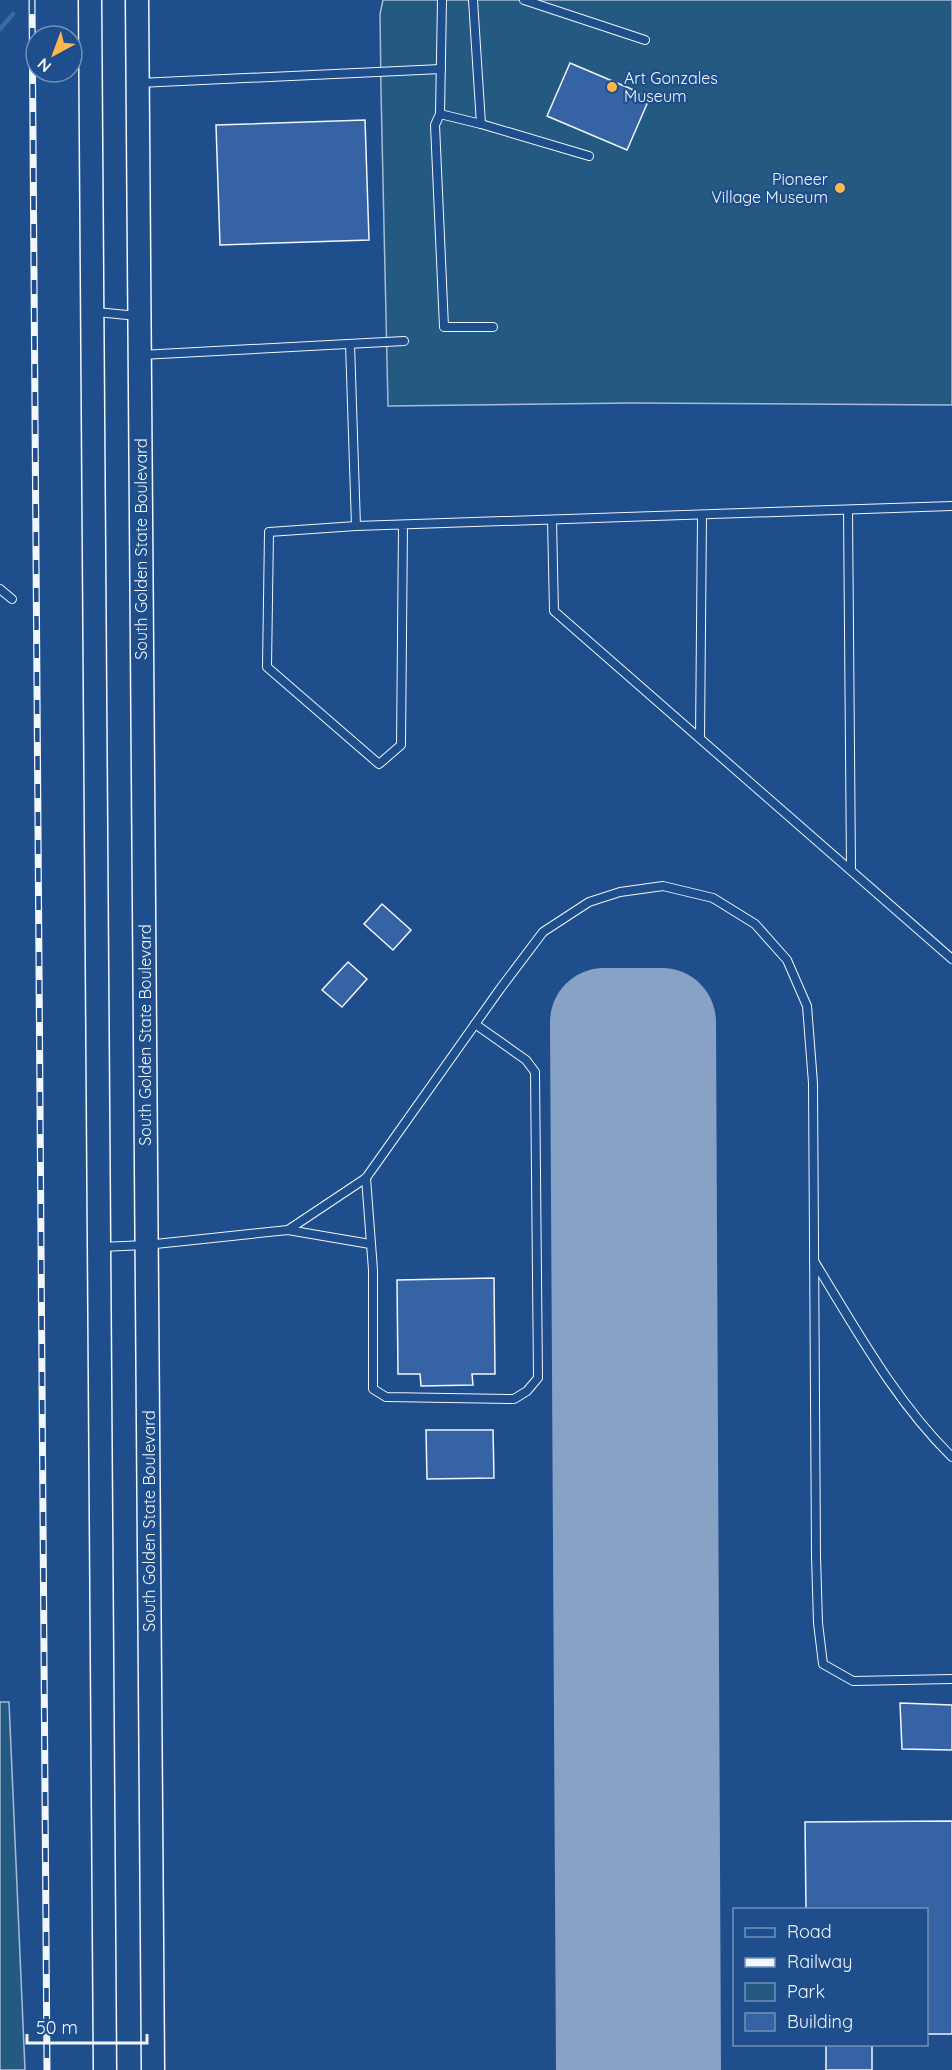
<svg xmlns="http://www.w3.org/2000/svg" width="952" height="2070" viewBox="0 0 952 2070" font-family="Quicksand,sans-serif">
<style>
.green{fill:#245a82;stroke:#a8bbd7;stroke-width:1.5}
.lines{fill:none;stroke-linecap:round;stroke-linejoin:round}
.stream{stroke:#3b69a3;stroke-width:4.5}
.runway{stroke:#88a2c6;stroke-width:108}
.building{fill:#3563a3;stroke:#f2f6ff;stroke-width:1.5}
.lane-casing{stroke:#f2f6ff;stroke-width:10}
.primary-casing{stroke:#f2f6ff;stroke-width:25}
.lane{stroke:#1f4e8c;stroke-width:8}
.primary{stroke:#1f4e8c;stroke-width:22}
.rail-casing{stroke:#f2f6ff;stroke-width:7}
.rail{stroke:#1f4e8c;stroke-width:4.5;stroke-dasharray:14;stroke-linecap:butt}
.poi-dot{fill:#ffb74d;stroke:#1f4e8c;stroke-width:2}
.labels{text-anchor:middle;stroke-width:4.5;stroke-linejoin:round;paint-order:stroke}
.poi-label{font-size:16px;fill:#f2f6ff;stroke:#1f4e8c;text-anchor:start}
.street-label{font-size:16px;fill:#f2f6ff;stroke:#1f4e8c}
</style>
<rect width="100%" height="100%" fill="#1f4e8c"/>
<g class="green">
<path d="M383 0H952V405L631 403 388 406 381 92 380 14Z"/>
<path d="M0 1702H9L25 2070H0Z"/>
</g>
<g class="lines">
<path class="stream" d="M0 29 13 14"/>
<path class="runway" d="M610 2070 604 1022H662L667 2070"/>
</g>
<g class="building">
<path d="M570 63 650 97 627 150 547 116Z"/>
<path d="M365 120 369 240 220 245 216 125Z"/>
<path d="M382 904 411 930 393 950 364 924Z"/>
<path d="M348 962 367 979 342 1007 322 990Z"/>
<path d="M494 1278 495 1374H472L473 1385 421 1386 420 1374H398L397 1280Z"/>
<path d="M426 1430H493L494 1478 427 1479Z"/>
<path d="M900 1703 952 1705V1750L902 1749Z"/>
<path d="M952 1821V2034H926V1910H806L805 1822Z"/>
<rect x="826" y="2044" width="46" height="26"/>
</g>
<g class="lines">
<defs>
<g id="lane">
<path d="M473 0 481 124 589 156"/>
<path d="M524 0 645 40"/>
<path d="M139 83 441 69"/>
<path d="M440 114 442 0"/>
<path d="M481 124 440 114 435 125 444 327H493"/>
<path d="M96 312 138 316"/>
<path d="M350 344 356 526"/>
<path d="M141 355 404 341"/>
<path d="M848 510 851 870"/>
<path d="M552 520 554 611 952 959"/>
<path d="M403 525 401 745 379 764 267 667 269 532 356 526 952 506"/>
<path d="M0 589 12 599"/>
<path d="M700 738 702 515"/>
<path d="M366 1178 373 1270V1389L386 1397 514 1399 527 1391 538 1378 535 1072 526 1060 475 1024"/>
<path d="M288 1230 366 1178 500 989 543 932 589 902 620 892 663 886 713 898 755 924 787 960 807 1006 813 1083 816 1556 818 1623 823 1664 853 1681 952 1679"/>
<path d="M101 1247 146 1245 288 1230 370 1244"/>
<path d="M814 1261C856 1329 895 1401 952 1457"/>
</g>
<g id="primary">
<path d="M90 0 105 2070"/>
<path d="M137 0 153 2070"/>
</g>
</defs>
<use href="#lane" class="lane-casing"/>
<use href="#primary" class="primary-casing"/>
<use href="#lane" class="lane"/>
<use href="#primary" class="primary"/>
<defs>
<path id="rail" d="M32 0 47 2070"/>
</defs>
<use href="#rail" class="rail-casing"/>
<use href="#rail" class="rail"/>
</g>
<g class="poi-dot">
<circle cx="612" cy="87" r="6"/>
<circle cx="840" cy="188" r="6"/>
</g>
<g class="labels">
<g class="poi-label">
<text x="624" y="84">Art Gonzales<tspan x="624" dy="18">Museum</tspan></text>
<text x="828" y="185" text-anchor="end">Pioneer<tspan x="828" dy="18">Village Museum</tspan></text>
</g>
<g class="street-label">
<text transform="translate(141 549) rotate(-90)" y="6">South Golden State Boulevard</text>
<text transform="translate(145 1035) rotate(-90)" y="6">South Golden State Boulevard</text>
<text transform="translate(149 1521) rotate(-90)" y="6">South Golden State Boulevard</text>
</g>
</g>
<rect x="733" y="1908" width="195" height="138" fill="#1f4e8c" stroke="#7391ba" stroke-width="1.5"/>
<rect x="745" y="1928" width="30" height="9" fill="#1f4e8c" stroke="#7391ba" stroke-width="1.5"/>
<text x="787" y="1938" font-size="18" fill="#f2f6ff">Road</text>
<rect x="745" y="1958" width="30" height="9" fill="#f2f6ff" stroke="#7391ba" stroke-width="1.5"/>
<text x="787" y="1968" font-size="18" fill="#f2f6ff">Railway</text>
<rect x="745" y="1983" width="30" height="18" fill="#245a82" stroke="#7391ba" stroke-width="1.5"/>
<text x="787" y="1998" font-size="18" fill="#f2f6ff">Park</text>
<rect x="745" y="2013" width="30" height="18" fill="#3563a3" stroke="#7391ba" stroke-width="1.5"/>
<text x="787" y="2028" font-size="18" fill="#f2f6ff">Building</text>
<g transform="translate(54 54) rotate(221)"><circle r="28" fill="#1f4e8c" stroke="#7391ba" stroke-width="1.5"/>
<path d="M0-4.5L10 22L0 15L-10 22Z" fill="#ffb74d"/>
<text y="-9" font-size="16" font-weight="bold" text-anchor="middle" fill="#f2f6ff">N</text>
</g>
<path d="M27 2034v9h120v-9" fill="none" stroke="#f2f6ff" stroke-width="3"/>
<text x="36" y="2034" font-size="18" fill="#f2f6ff" stroke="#1f4e8c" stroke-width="4.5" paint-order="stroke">50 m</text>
</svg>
